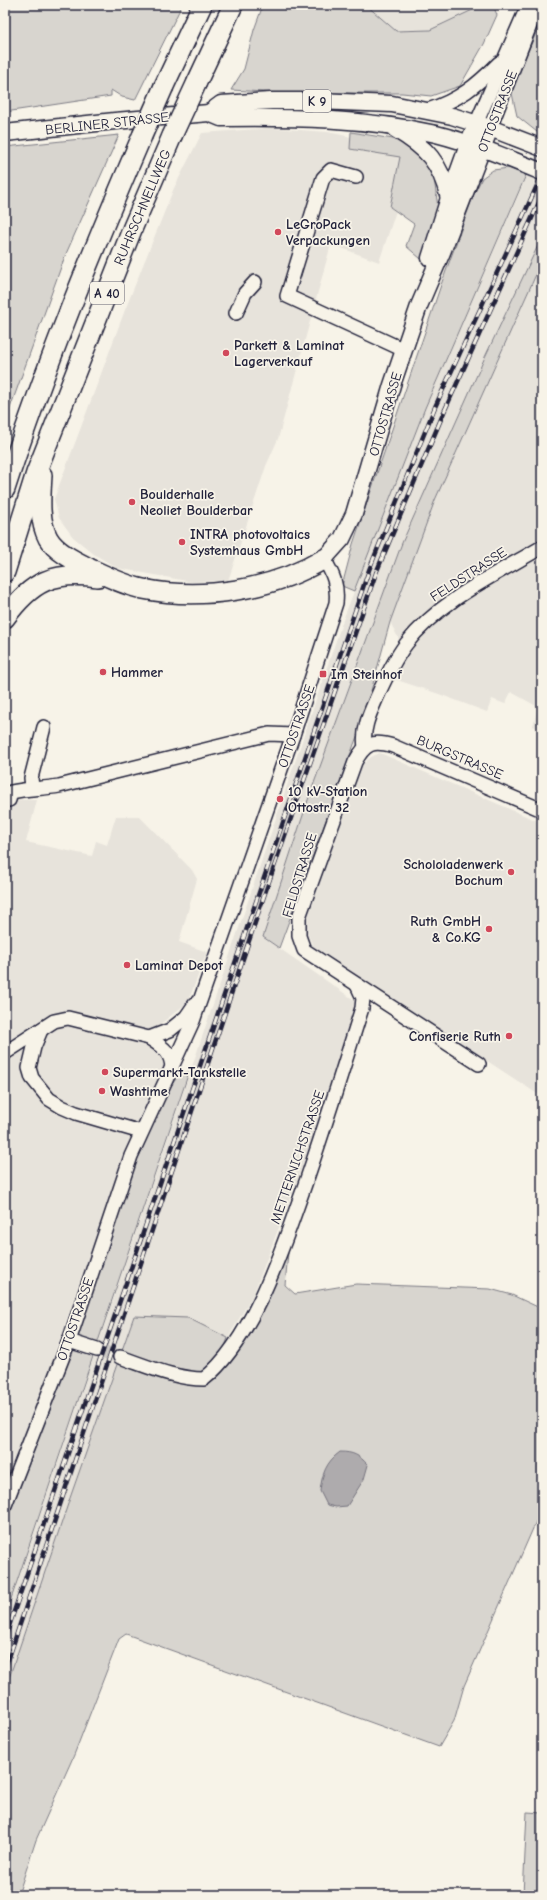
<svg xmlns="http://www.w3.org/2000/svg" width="547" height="1900" viewBox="0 0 547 1900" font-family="'Comic Neue',sans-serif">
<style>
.built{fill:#e7e3db}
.green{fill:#d8d5cf;stroke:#7d7c85}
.water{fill:#aeabad;stroke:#76747f}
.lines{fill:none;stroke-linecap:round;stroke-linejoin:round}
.minor-tunnel{stroke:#ccc9c5;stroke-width:13;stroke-dasharray:13 6;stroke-linecap:butt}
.minor-casing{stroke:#22223b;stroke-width:16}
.major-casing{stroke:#22223b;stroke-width:19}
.highway-casing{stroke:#22223b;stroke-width:22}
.minor{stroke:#f7f3e8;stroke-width:13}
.major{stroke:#f7f3e8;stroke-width:16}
.highway{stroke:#f7f3e8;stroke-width:19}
.rail-casing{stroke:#22223b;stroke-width:4.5}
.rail{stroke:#f7f3e8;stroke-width:3;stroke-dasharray:9;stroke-linecap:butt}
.highway-bridge-casing{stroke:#22223b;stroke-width:22;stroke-linecap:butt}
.highway-bridge{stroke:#f7f3e8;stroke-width:19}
.poi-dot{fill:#d1495b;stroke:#f7f3e8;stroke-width:1.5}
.labels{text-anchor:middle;stroke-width:3.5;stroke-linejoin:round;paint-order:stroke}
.shield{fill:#f7f3e8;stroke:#62616f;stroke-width:1}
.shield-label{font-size:13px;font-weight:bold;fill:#22223b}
.street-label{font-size:14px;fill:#22223b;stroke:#f7f3e8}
.poi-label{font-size:14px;font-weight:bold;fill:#22223b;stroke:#f7f3e8;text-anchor:start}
</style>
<rect width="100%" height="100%" fill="#f7f3e8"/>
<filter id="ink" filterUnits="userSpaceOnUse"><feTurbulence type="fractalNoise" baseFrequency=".025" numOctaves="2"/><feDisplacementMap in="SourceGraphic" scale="8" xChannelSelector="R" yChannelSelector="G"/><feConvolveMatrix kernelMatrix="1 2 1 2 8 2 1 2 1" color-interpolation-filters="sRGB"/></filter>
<g filter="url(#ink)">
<g class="built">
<path d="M366 5H483L430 30 396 31Z"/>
<path d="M272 128 328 132 351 137V149L401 157 390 207 396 211 379 262 331 244 278 439 266 466 228 581 192 582 117 568 94 554 73 537 59 518 54 499 125 310 174 188 202 133Z"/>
<path d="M542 141V237L485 357 402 543 310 794 263 937 357 1002 315 1133 253 1295 228 1338 214 1332 134 1316 70 1498 5 1690V1620L343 620 425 408Z"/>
<path d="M542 261V730L533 726 538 707 511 692 505 704 492 699 487 712 439 694 394 679 407 655 390 622 435 500Z"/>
<path d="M380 753 542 823V1097L313 946 304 927 363 764 371 757Z"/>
<path d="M5 799 37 800 26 842 92 856 96 841 107 845 116 816H139L192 870 197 879 179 942 207 952 188 1002 153 1030 172 1077 130 1177 72 1351 5 1517Z"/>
</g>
<g class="green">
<path d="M5 5H182L135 100 122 97 111 90V96L5 112Z"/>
<path d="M263 5H366L396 31 430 30 483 5H493L497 15 484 44 460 86 431 96 402 93H281L231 90 244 69 254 30Z"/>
<path d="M542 20V136L517 116 511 89Z"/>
<path d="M351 132 399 140 422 155 433 170 438 208 421 259 406 246 414 224 390 207 400 157 350 149Z"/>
<path d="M119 135 65 256 5 422V147Z"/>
<path d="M509 168 526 175 425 408 354 591 342 586 353 544 442 282 474 194 482 178 493 170Z"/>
<path d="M542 237V261L435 500 390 622 363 720 279 948 263 937 310 794 402 543 485 357Z"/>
<path d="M189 1072 5 1617V1517L72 1351 130 1177 166 1093 180 1073Z"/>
<path d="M288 1253 285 1285 295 1294 356 1284 490 1289 512 1295 542 1309V1508L464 1686 454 1721 439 1747 126 1634 119 1639 74 1755 36 1840 18 1895H5V1690L70 1498 134 1316 188 1318 228 1338 212 1382 260 1308Z"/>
<path d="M527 1812 542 1813V1895H523Z"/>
</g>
<path class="water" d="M340 1452C353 1452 359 1455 368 1465L364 1479 347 1506 336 1507 327 1505 320 1491C322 1474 326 1462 340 1452Z"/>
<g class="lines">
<path class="minor-tunnel" d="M97 1350 120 1357"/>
<defs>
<g id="minor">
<path d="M428 110C459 100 476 86 499 63"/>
<path d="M476 124 528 5"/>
<path d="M490 128 538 5"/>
<path d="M356 177 331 170 323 178 287 296 404 350"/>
<path d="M236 313 245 293 255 282"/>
<path d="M365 747C362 729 370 713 377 697 385 679 394 660 406 644 440 600 495 575 542 547"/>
<path d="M32 787 31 778 44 727"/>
<path d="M9 800 11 792C27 788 43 789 59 786L269 734 293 735"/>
<path d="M41 1030 34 1047 29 1068 32 1078 49 1099 62 1107 76 1113 141 1132"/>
<path d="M149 1038C163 1047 172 1053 172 1069"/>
<path d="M5 1053 54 1021 68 1018 149 1038 170 1030 186 1017 195 1004"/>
<path d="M479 1064 304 950 299 936V917L355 762C365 743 373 740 393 746L542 810"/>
<path d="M69 1341 97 1350"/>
<path d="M120 1357C147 1366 175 1379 204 1379 249 1343 278 1261 297 1207 321 1141 341 1074 362 1008L363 998 357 985"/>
<path d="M5 1505 69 1341 131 1156 193 1021 293 735 336 603C338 585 333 574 324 559"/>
</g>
<g id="major">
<path d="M209 113 221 104 271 101H317L392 104 452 116 490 128 542 148"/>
<path d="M395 129C427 148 440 162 449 198"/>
<path d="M5 133 115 121 209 113 221 118C293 117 365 118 436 134 472 143 508 158 542 172"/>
<path d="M430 258 449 198 472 134"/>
<path d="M324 559 342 539 354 514 392 385 419 306 442 252 490 128"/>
</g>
<g id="highway">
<path d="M197 82 233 5"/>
<path d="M164 86 202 5"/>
<path d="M42 475C41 495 38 519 48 538 56 552 75 561 89 568 106 576 124 585 143 589 202 601 272 590 324 559"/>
<path d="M5 489C44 369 92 252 142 136"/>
<path d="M5 572 36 473 133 227 172 136"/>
<path d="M5 618C32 581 53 571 98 577"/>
</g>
</defs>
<use href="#minor" class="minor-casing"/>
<use href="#major" class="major-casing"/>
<use href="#highway" class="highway-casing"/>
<use href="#minor" class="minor"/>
<use href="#major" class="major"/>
<use href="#highway" class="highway"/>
<defs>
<g id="rail">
<path d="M5 1638 369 570 435 407 542 175"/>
<path d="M5 1669 265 893 376 573 444 412 542 196"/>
</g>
</defs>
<use href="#rail" class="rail-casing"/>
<use href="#rail" class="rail"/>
<defs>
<g id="highway-bridge">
<path d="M142 136 164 86"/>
<path d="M172 136 197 82"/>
</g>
</defs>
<use href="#highway-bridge" class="highway-bridge-casing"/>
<use href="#highway-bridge" class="highway-bridge"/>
</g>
</g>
<g class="poi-dot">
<circle cx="278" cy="232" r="4"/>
<circle cx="226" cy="353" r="4"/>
<circle cx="132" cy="502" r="4"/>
<circle cx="182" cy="542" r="4"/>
<circle cx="103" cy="672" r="4"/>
<rect x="319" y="670" width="8" height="8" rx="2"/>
<circle cx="280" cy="799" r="4"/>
<circle cx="511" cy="872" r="4"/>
<circle cx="489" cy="929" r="4"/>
<circle cx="127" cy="965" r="4"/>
<circle cx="509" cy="1036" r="4"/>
<circle cx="105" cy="1072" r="4"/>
<circle cx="102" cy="1091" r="4"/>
</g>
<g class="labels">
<g class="shield">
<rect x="303" y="90" width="28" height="22" rx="3"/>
<rect x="90" y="282" width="34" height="22" rx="3"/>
</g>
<g class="shield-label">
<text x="317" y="106">K 9</text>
<text x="107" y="298">A 40</text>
</g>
<g class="street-label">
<text transform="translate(497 111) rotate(-69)" y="5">OTTOSTRASSE</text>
<text transform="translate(107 123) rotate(-6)" y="5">BERLINER STRASSE</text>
<text transform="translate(142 207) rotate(-67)" y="5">RUHRSCHNELLWEG</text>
<text transform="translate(385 414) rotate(-74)" y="5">OTTOSTRASSE</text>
<text transform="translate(468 574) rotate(-33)" y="5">FELDSTRASSE</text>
<text transform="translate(296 726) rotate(-71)" y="5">OTTOSTRASSE</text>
<text transform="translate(460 757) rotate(23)" y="5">BURGSTRASSE</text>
<text transform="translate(299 875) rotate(-73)" y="5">FELDSTRASSE</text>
<text transform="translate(297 1157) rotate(-71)" y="5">METTERNICHSTRASSE</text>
<text transform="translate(75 1319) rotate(-71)" y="5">OTTOSTRASSE</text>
</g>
<g class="poi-label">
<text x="286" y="229">LeGroPack<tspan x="286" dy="16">Verpackungen</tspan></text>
<text x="234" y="350">Parkett &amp; Laminat<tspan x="234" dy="16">Lagerverkauf</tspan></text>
<text x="140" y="499">Boulderhalle<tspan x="140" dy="16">Neoliet Boulderbar</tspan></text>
<text x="190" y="539">INTRA photovoltaics<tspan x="190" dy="16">Systemhaus GmbH</tspan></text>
<text x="111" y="677">Hammer</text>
<text x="331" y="679">Im Steinhof</text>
<text x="288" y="796">10 kV-Station<tspan x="288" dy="16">Ottostr. 32</tspan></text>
<text x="503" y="869" text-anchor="end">Schololadenwerk<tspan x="503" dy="16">Bochum</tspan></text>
<text x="481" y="926" text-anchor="end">Ruth GmbH<tspan x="481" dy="16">&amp; Co.KG</tspan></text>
<text x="135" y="970">Laminat Depot</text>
<text x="501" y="1041" text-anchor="end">Confiserie Ruth</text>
<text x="113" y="1077">Supermarkt-Tankstelle</text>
<text x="110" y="1096">Washtime</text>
</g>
</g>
<rect width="547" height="1900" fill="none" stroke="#f7f3e8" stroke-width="20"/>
<rect x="10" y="10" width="527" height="1880" fill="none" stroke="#22223b" stroke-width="1.5" filter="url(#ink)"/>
</svg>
